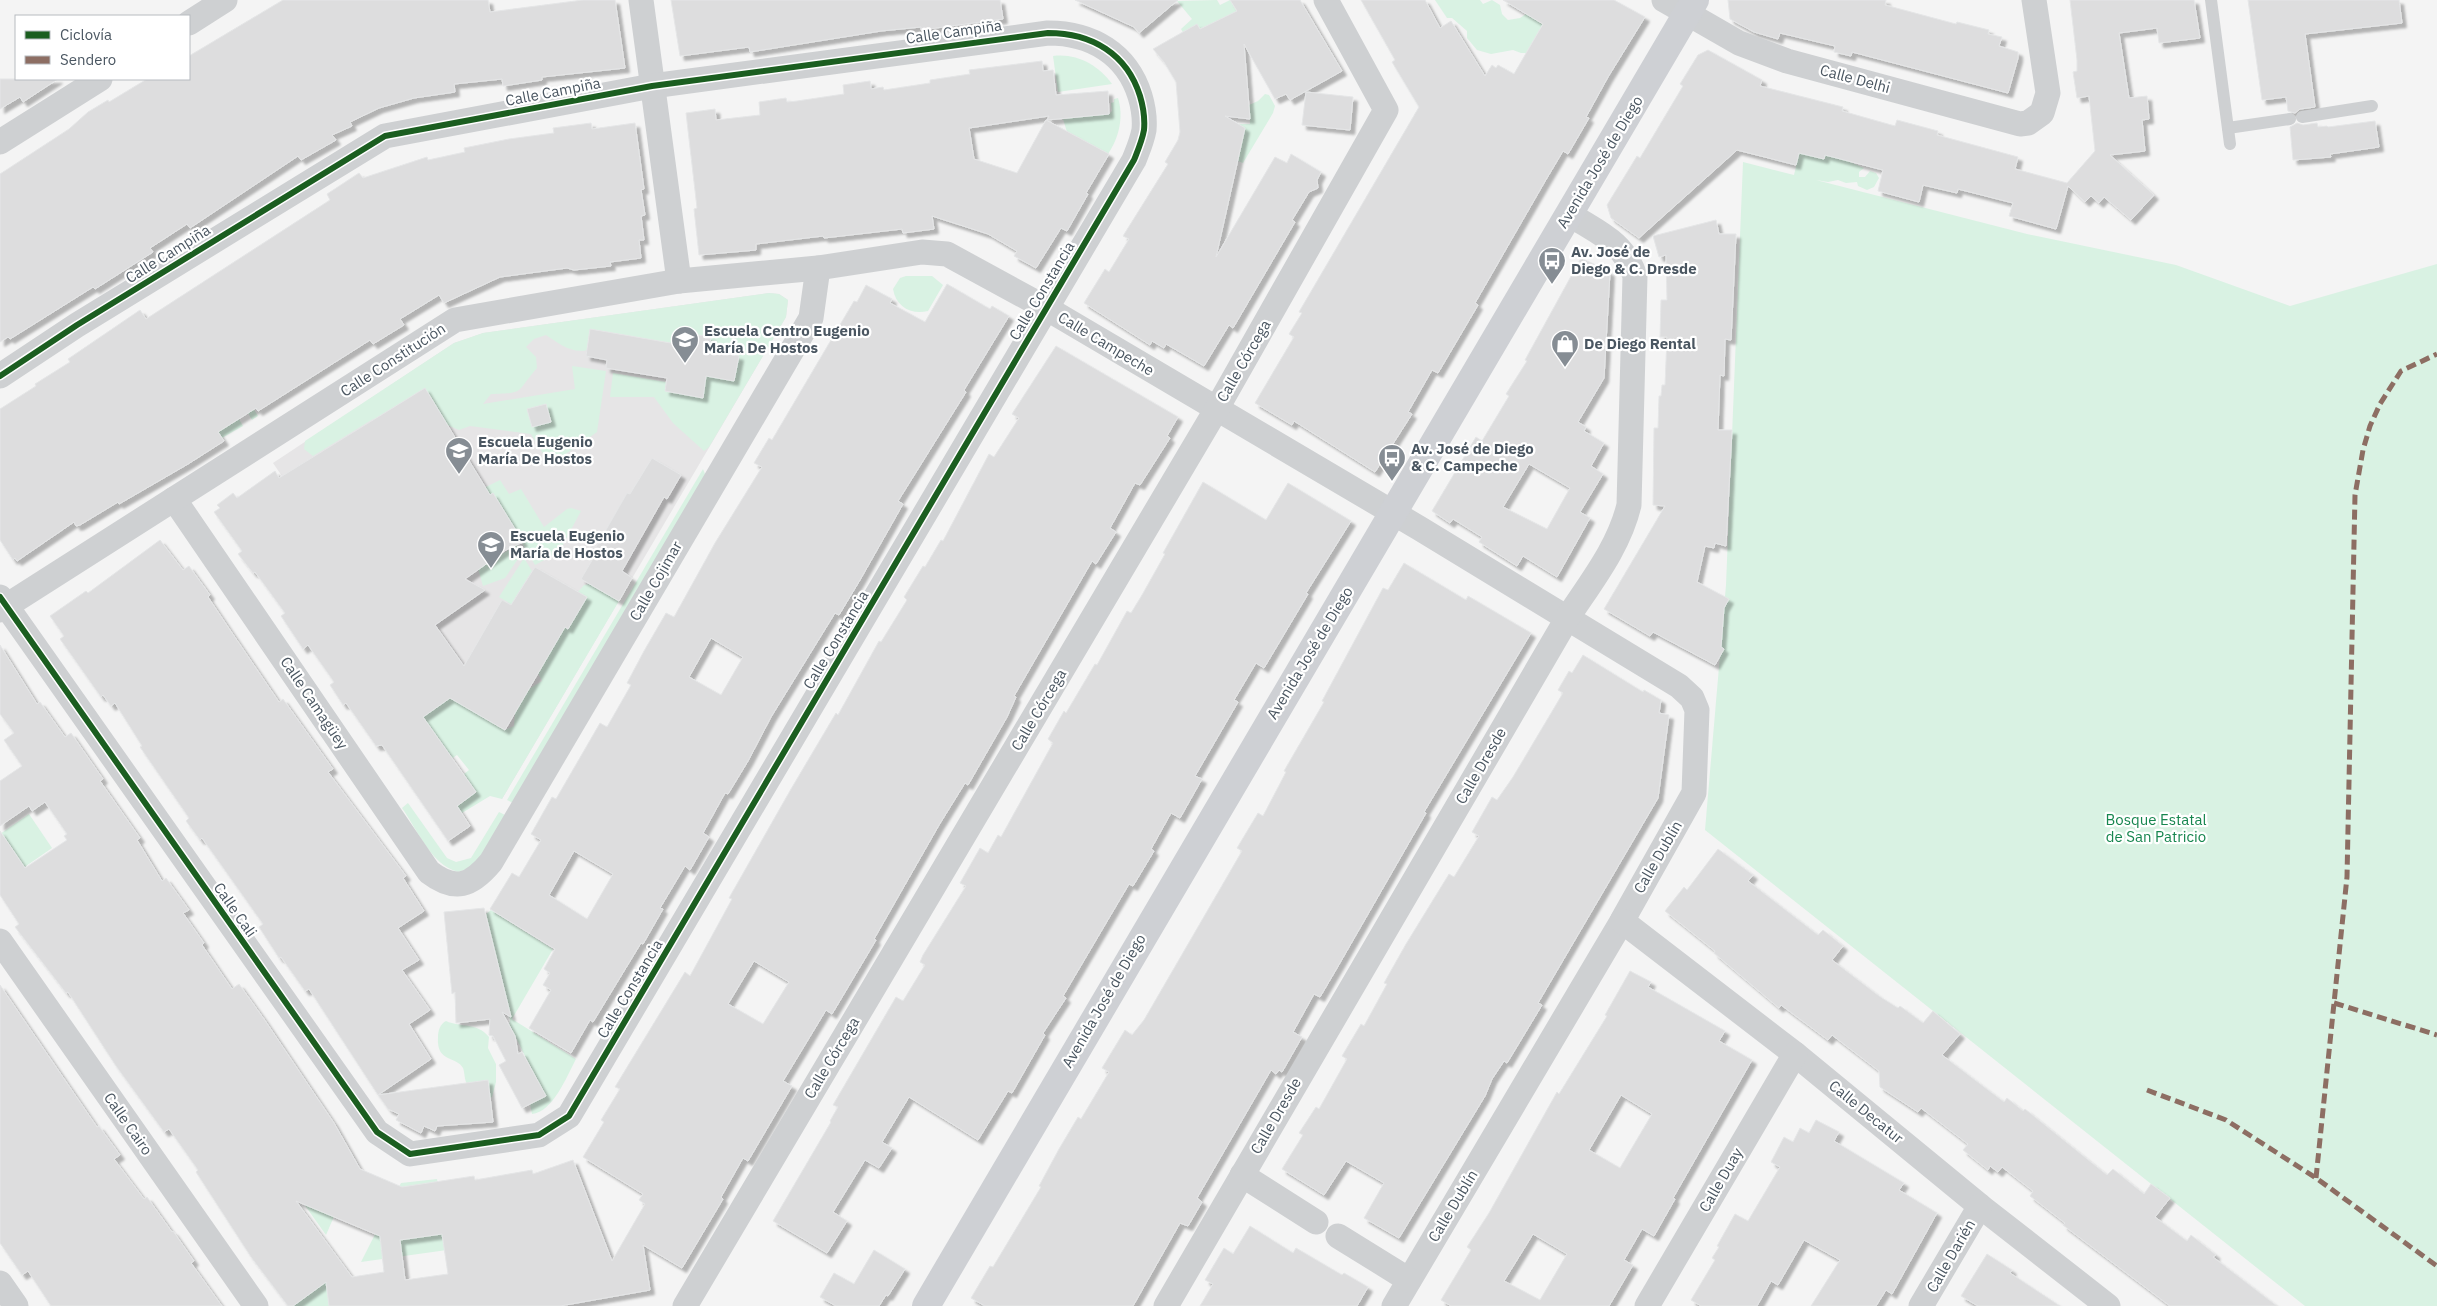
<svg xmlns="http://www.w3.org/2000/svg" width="2437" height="1306" viewBox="0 0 2437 1306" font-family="'IBM Plex Sans',sans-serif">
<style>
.education{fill:#e6e5e6}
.green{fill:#d9f2e3}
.building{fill:#ddddde;stroke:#e5e6e7;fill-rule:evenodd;filter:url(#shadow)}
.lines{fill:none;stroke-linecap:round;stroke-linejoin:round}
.lane{stroke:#ced0d2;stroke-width:12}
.street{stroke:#ced0d2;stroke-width:25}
.secondary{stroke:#ced0d4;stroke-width:28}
.quiet{stroke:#8d6e63;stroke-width:5;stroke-dasharray:10 5;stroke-linecap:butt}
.cycleway-casing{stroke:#fff;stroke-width:9}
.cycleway{stroke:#1b5e20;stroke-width:6}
.labels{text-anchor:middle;stroke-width:4.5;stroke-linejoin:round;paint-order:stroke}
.street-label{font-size:15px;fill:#4a5661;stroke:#fff}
.poi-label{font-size:15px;font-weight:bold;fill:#4a5661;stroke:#fff;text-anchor:start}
.park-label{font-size:15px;fill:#17864f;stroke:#fff}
</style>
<defs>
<filter id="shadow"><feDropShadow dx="4.5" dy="4.5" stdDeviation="1" flood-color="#0004"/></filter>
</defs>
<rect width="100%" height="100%" fill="#f4f4f4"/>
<path class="education" d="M769 293 779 294 788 300 786 317 502 799 273 463 454 343 469 338 483 333Z"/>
<g class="green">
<path d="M1217 0 1220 5 1230 0 1245 26H1207L1185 36 1181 29 1192 19 1177 1Z"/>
<path d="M1435 0H1480L1483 4 1492 0 1500 5 1502 14 1508 20 1520 18 1526 14 1543 24 1526 53H1521L1513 50 1491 54 1477 50 1467 38V31L1452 18H1447Z"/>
<path d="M1053 56C1077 53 1098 65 1112 84L1058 92Z"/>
<path d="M1265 94 1269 95 1275 106 1273 113 1243 163 1238 161 1243 136 1219 134 1229 124H1250L1249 105 1258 101Z"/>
<path d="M1118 98C1124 117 1119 138 1108 154L1067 132 1063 119 1109 114 1112 111 1111 103 1114 102V99Z"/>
<path d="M1805 128 1804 154 1824 159 1829 142 1848 161 1864 168 1859 172V177H1865L1870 171 1876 173 1879 178 1874 187 1867 190 1858 186 1857 182 1846 183 1838 180 1828 182 1816 180 2027 234 2176 265 2290 306 2437 264V1306H2305L1705 830 1726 585 1743 162 1794 175Z"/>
<path d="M906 276H932L943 285 928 311C911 315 896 307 893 289L900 278Z"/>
<path d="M769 293 779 294 788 300 786 317 709 447 704 451 673 423 654 397H610L613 373 666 382 665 391 702 398 706 376 734 381 739 356 711 351 712 348H709L710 337 685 333 683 340 675 344 590 329 587 350C572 354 558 343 546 335L534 339 526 347 536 357 537 368C515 393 526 393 491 394L483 404 575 389 572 366 606 371 597 432 550 465 531 434 470 426 459 430 447 425 386 439 373 419 313 456 304 449 305 441 454 343 483 333Z"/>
<path d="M219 353 258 416 252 420 248 413 251 411 227 373 200 389 224 428 239 419 243 426 222 438 188 383Z"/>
<path d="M703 469 707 479 513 803 507 800Z"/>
<path d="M500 480 509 494 521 489 544 527 567 509 571 508 581 511 559 552 535 565 493 493 486 497 482 489Z"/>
<path d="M462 512 492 560 517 545 522 553 505 578 483 586Z"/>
<path d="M524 558 532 571 515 598 568 629 578 592 584 585 590 584 619 601 502 799 490 796 462 813 457 806 476 792 464 774 469 770 457 755 423 779 447 752 428 724 387 753 383 745 447 696 505 730 514 726 515 713 529 689 542 681 538 673 561 633 499 597Z"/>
<path d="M408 803 447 858 456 862 471 858 499 812 507 816 476 866 458 872C431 865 417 829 402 808Z"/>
<path d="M29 814 52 848 0 884V834Z"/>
<path d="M491 910 553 949 512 1019 576 1059C567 1076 553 1112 532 1114L530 1104 545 1096 512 1030 508 1032 510 1020 486 914Z"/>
<path d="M446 1021C462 1028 477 1022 489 1037L488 1048 496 1064V1082L492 1097 490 1098 467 1084C464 1079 465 1073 463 1068 457 1056 436 1063 438 1037 438 1031 440 1024 446 1021Z"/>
<path d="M437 1179 443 1220 490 1244 361 1262 401 1183Z"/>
<path d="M299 1197 339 1205 326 1235Z"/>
<path d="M331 1278 328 1294 329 1306H293Z"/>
</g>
<g class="building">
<path d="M283 0H488L490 12 583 0H615L625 68 542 77V80L503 86 502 79 454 84 455 92 414 98 379 108 350 122 352 126 332 135 336 140 301 160 298 156 190 228 187 224 150 248 153 252 95 289 93 287 10 339 8 337 0 342V174L69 129 88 112 108 100 109 102 147 79H189V56Z"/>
<path d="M671 0H1000L1003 19 921 30V27L881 31 750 52 749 47 680 56Z"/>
<path d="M1075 0H1178L1139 33 1134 27Z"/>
<path d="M1230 0H1300L1342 71 1290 100 1286 94 1275 99 1244 44 1250 119 1225 116 1245 128 1216 257 1275 157 1287 163 1291 154 1321 172 1317 180 1318 188 1309 192 1292 220 1295 222 1233 328 1229 325 1204 366 1166 344 1164 348 1152 341 1150 345 1084 303 1105 269 1109 272 1129 239 1123 236 1168 164 1165 162 1178 140 1180 132 1176 82 1164 62 1153 49 1197 24 1200 29 1237 11Z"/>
<path d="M1361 0H1425L1440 28 1451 21 1485 76 1492 65 1496 68 1498 65 1514 74 1543 24 1503 0H1614L1645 17 1608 77 1586 117 1589 118 1568 154 1563 151 1544 183 1475 303 1478 305 1438 373 1432 370 1408 412 1412 414 1375 472 1294 421 1292 425 1255 403 1294 337 1289 334 1302 313 1299 312 1419 107 1392 62 1395 60Z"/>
<path d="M1728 0H1886L1885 5 1956 24 1957 22 1989 30 1988 34 2002 37 1999 46 2018 52V58L2008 93 1852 52 1851 56 1834 52 1835 46 1780 33 1778 39 1754 32 1730 19Z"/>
<path d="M2070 0H2194L2200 38 2159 43 2157 28 2119 33 2129 98 2147 96 2149 119 2142 120 2145 151 2110 155 2154 195 2131 220 2104 197 2099 203 2091 196 2085 202 2068 186 2056 229 2009 216 2013 203 1958 189 1957 193 1923 185 1919 202 1878 191 1883 170 1825 155 1824 159 1799 153 1796 165 1737 150 1639 238 1611 218 1607 205 1637 156 1640 158 1683 86 1680 84 1698 55 1708 50 1762 80 1760 86 1843 107 1842 111 1895 126 1897 120 1938 131 1937 135 2018 157 2015 169 2067 183 2095 151 2089 96 2077 98 2073 72 2077 71V60Z"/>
<path d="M2248 0H2399L2402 23 2305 34 2315 107 2300 109 2295 113 2288 111 2286 97 2262 100Z"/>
<path d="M1042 61 1043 71 1053 70 1056 95 1108 91 1109 114 1047 120 1049 116 969 128 974 159 1017 173 1046 120 1109 154 1086 193 1088 194 1067 231 1061 228 1036 268 1014 256 1017 251 988 234 932 216 934 229 903 233 902 229 824 238 823 236 756 244V250L699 255 694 209 697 208 686 113 715 109 716 120 760 115 759 102 786 98 787 102 797 101 844 94 843 85 870 81 871 89 883 87 884 90 930 83V80L970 74 969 70Z"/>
<path d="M0 79H58L23 102 20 97 0 109Z"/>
<path d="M1306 92 1353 97 1350 130 1302 125Z"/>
<path d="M2375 121 2379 147 2330 154 2331 157 2293 160 2290 127 2297 123 2303 125 2317 123 2318 127 2327 126 2328 127Z"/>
<path d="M591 123 592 129 635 123 644 189 641 190 645 215 641 216 644 240H639L641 258 610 262 611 266 574 270 567 268 500 277 444 303 439 295 400 319 404 325 373 344 370 340 258 411 256 408 218 432 224 441 188 464 119 504 118 502 80 525 76 526 74 522 17 561 15 558 13 560 0 540V409L36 386 35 384 70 362 68 359 140 310 146 319 330 200 327 194 359 173 363 178 427 157 428 160 465 152 464 148 509 139 554 133 553 128Z"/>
<path d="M1716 220 1719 234H1736L1731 340 1725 339 1724 376 1720 375 1718 430H1732L1726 546 1715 543 1714 548 1705 546 1697 582 1729 599 1724 608 1721 647 1724 649 1715 665 1653 632 1650 636 1604 609 1665 506 1653 505 1654 428H1658L1659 396H1661L1662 385H1665L1667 337H1660L1661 300H1667L1666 255 1659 257 1653 236Z"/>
<path d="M1581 258 1610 272 1604 378 1578 422 1586 427 1584 431 1604 443 1591 466 1603 474 1580 512 1590 518 1557 577 1523 556 1517 566 1479 542 1482 537 1453 519 1450 523 1432 511 1476 437 1482 441 1509 396 1506 394 1527 361 1525 360ZM1529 464 1570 488 1547 529 1503 507Z"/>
<path d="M947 284 990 309 992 306 1009 316 964 390 966 392 898 501 903 504 860 580 839 615 835 613 771 717 748 761 728 794 725 793 703 833 709 837 690 870 685 866 660 908 663 909 643 944 641 943 593 1022 590 1020 571 1053 529 1028 551 990 543 985 550 973 544 969 555 949 490 909 512 873 519 877 541 840 531 834 552 797 556 799 600 723 607 727 631 685 627 683 644 651 666 613 674 617 715 543 762 467 754 463 769 438 772 440 854 301 857 302 866 285 892 299 890 303 925 322ZM711 638 743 657 721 695 689 677ZM574 851 613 874 587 919 549 895Z"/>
<path d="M590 329 682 345 685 333 711 337 709 348H712L711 351 739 356 734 381 706 376 703 398 665 391 667 378 606 368 607 360 586 356Z"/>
<path d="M1056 346 1178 417 1167 436 1170 438 1140 485 1135 483 1110 528 1116 532 1096 564 1092 561 1014 696 1016 697 1007 717 968 785 965 783 939 825 874 939 876 940 832 1014 826 1010 797 1058 783 1081 792 1086 748 1161 743 1158 721 1197 723 1199 682 1268 643 1245 650 1290 588 1301 560 1306H329L326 1282 293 1306H288L251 1257 196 1172 198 1170 169 1129 164 1132 116 1066 68 992 66 993 15 927 19 924 0 895V831L25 868 67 840 64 836 67 834 45 802 32 811 29 806 0 826V781L22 766 4 740 14 733 0 714V645L37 704 40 702 65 737 71 733 103 779 100 781 140 838 137 840 162 881 166 878 189 910 183 913 204 943 202 945 232 989 239 984 264 1019 334 1123 360 1169 402 1187 474 1176 475 1180 532 1170 533 1174 573 1160 612 1261 645 1204 639 1200 643 1194 583 1157 604 1122 601 1120 620 1089 615 1087 685 972 690 976 732 899 729 898 791 789 836 713 838 715 879 641 881 642 907 600 904 597 923 566 925 567 941 540 943 541 989 454 994 457 1019 418 1012 414ZM754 961 789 982 763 1024 728 1004ZM296 1201 380 1236 384 1272 352 1277ZM442 1234 448 1274 405 1280 400 1240Z"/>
<path d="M425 388 490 495 493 493 523 542 506 550 465 579 485 590 435 625 464 666 502 600 511 605 535 567 587 597 568 629 565 627 505 730 450 698 423 717 476 792 457 806 470 826 448 841 382 745 376 746 346 703 343 705 330 685 334 682 308 645 303 649 281 616 285 613 255 572 253 573 238 554 242 551 214 512 220 508 217 505 233 493 237 498 275 471 279 478Z"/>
<path d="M546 404 551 422 532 427 527 409Z"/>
<path d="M652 458 681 475 667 499 664 497 622 571 632 578 619 601 581 579 594 557 591 556 627 493 630 494Z"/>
<path d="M1203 482 1266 520 1288 483 1351 521 1306 593 1308 594 1264 668 1256 663 1234 700 1238 702 1195 776 1202 779 1180 818 1171 813 1151 849 1154 851 1133 886 1129 884 1063 996 1066 998 1043 1033 1045 1035 1012 1093 1008 1091 978 1140 909 1097 882 1142 892 1148 879 1168 865 1160 833 1212 847 1221 827 1253 773 1221 831 1122 830 1121 838 1107 833 1105 896 997 903 1001 925 965 920 962 923 955 966 886 960 883 980 848 988 853 998 835 1001 837 1006 828 1053 743 1048 739 1064 711 1066 713 1095 664 1097 665 1127 611 1131 613 1142 595 1165 554 1163 553Z"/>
<path d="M160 540 183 570 189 566 210 595 208 597 228 627 279 702 283 699 333 769 328 772 406 876 403 878 424 911 398 928 419 960 402 970 430 1010 409 1024 431 1059 378 1095 309 989 305 991 281 957 279 958 259 927 263 924 202 838 200 840 186 821 189 818 140 747 142 746 115 703 111 706 103 695 101 697 60 639 64 636 50 616 86 591 88 593Z"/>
<path d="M1404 563 1466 600 1468 596 1531 633 1424 812 1426 813 1337 968 1320 997 1314 994 1293 1032 1302 1037 1282 1072 1279 1070 1276 1074 1271 1070 1197 1198 1202 1202 1188 1226 1180 1223 1133 1306H985L971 1298 990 1266 993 1267 1041 1187 1039 1186 1059 1149 1078 1117 1081 1119 1109 1072 1102 1068 1125 1030 1132 1035 1144 1020 1242 851 1237 848 1258 813 1263 816 1286 772 1284 771 1324 702 1322 701 1383 588 1388 590Z"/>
<path d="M1583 655 1643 692 1644 690 1661 700 1659 713 1669 715 1658 798 1538 1003 1542 1005 1507 1063 1504 1061 1492 1079 1485 1096 1399 1238 1364 1218 1384 1183 1346 1161 1324 1195 1282 1169 1303 1135 1299 1133 1316 1107 1319 1109 1347 1059 1342 1056 1361 1024 1364 1026 1387 984 1384 983 1406 944 1449 874 1454 877 1479 836 1472 832 1492 797 1497 800 1513 777 1563 693 1558 690 1569 671 1572 673Z"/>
<path d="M1718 849 1753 875 1748 881 1818 935 1823 930 1843 946 1832 960 1879 996 1898 1008 1900 1006 1923 1023 1933 1011 1960 1034 1942 1055 2004 1102 2007 1098 2023 1111 2025 1109 2107 1175 2113 1169 2144 1194 2151 1184 2170 1198 2155 1217 2187 1241 2191 1235 2216 1255 2213 1257 2277 1306H2170L2063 1225 2065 1223 2030 1196 2033 1191 2002 1167 1998 1172 1990 1166 1988 1170 1963 1150 1968 1144 1921 1108 1918 1112 1880 1087 1879 1071 1832 1035 1828 1040 1781 1005 1779 1008 1714 953 1715 951 1665 911 1684 887 1687 890Z"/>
<path d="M484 908 511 1017 502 1012 515 1036 518 1054 522 1052 546 1096 522 1108 499 1065 506 1061 493 1036 489 1035 490 1019 456 1023 455 992 452 994 444 912Z"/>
<path d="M1630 971 1651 982 1648 987 1725 1031 1719 1041 1752 1060 1673 1198 1675 1199 1654 1236 1642 1229 1624 1260 1633 1265 1609 1306H1451L1441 1300 1471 1250 1467 1247 1489 1213 1557 1092 1559 1094 1607 1016 1605 1015ZM1621 1095 1652 1114 1620 1168 1589 1150ZM1533 1234 1567 1254 1540 1300 1504 1281Z"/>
<path d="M0 985 97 1127 99 1126 120 1155 114 1159 144 1199 147 1197 172 1232 173 1231 194 1261 191 1263 222 1306H51L28 1271 22 1275 0 1243Z"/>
<path d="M488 1080 493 1122 437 1126 435 1131 424 1126 421 1133 396 1120 399 1114 388 1109 378 1095Z"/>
<path d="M1816 1120 1839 1132 1834 1141 1904 1183 1899 1190 1937 1213 1892 1294 1886 1290 1876 1306H1811L1840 1260 1804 1240 1778 1285 1771 1281 1757 1306H1701L1691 1300 1715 1260 1712 1258 1719 1247 1717 1246 1735 1214 1748 1221 1780 1167 1771 1162 1784 1137 1793 1142 1800 1128 1809 1133Z"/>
<path d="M1250 1226 1293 1253 1296 1248 1342 1275 1344 1273 1368 1287 1357 1306H1200L1213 1284 1205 1280 1224 1248 1233 1254Z"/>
<path d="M874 1250 905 1269 888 1296 886 1295 879 1306H836L820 1297 834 1273 854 1284Z"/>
<path d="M1987 1254 2012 1270 2010 1273 2060 1306H1978L1961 1296Z"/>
</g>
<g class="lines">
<g class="lane">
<path d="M2211 0 2230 144"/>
<path d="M2302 117 2372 106"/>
<path d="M2228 128 2290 119"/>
</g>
<g class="street">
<path d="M641 0 679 281"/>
<path d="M1664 0 1739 43 1787 61 2020 124 2028 123 2042 113 2048 93 2034 0"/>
<path d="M189 23 225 0"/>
<path d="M0 142 100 79"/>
<path d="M0 376 77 325 385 136 652 86 1048 33C1092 33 1127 54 1140 96 1143 106 1145 119 1144 130 1142 141 1138 150 1134 160L569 1116 539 1135 410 1154 377 1132 0 597"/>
<path d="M174 499 429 872C455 892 471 886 491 862L811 318 818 268"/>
<path d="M0 610 455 320 679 281 818 268 922 252 947 254 1046 308 1419 528 1679 686 1692 698 1697 710 1694 793 1622 921 1394 1306"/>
<path d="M1622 921 1795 1054 1980 1206 2108 1306"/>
<path d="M0 941 256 1306"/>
<path d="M1242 1175 1316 1222"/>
<path d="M1338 1236 1409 1280"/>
<path d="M0 1283 16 1306"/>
<path d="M685 1306 1216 410 1386 110 1326 0"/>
<path d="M1166 1306 1568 617C1591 582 1619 547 1629 505L1635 276C1623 241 1598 233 1569 214"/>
<path d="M1647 1306 1795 1054"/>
<path d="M1921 1306 1980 1206"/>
</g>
<path class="secondary" d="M926 1306 1695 0"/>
<g class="quiet">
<path d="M2334 1003 2437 1035"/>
<path d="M2147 1090 2226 1120 2316 1178 2437 1266"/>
<path d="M2316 1178 2347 877 2355 495 2363 450 2370 426 2380 404 2401 371 2437 354"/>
</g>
<defs>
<path id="cycleway" d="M0 376 77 325 385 136 652 86 1048 33C1092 33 1127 54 1140 96 1143 106 1145 119 1144 130 1142 141 1138 150 1134 160L569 1116 539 1135 410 1154 377 1132 0 597"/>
</defs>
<use href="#cycleway" class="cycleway-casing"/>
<use href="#cycleway" class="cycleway"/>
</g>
<defs>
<symbol id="bus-pin" viewBox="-11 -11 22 30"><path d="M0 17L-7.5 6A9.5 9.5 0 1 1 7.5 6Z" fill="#868d94" stroke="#fff"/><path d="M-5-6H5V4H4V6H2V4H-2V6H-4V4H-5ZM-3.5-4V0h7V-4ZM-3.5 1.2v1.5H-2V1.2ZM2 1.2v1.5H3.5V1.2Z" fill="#fff"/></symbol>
<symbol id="school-pin" viewBox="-11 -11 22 30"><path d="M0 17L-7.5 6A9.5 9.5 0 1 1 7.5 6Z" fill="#868d94" stroke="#fff"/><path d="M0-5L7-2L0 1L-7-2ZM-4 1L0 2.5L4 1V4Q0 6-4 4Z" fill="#fff"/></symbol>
<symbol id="shop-pin" viewBox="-11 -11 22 30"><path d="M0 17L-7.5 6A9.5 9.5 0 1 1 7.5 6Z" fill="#868d94" stroke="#fff"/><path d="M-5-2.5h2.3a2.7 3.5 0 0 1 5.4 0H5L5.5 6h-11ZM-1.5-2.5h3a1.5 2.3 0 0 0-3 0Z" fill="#fff"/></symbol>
</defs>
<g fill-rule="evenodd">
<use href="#bus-pin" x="1536" y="245" width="32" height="43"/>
<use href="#school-pin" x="669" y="324" width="32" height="43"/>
<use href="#shop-pin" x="1549" y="328" width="32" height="43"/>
<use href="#school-pin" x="443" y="435" width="32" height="43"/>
<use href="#bus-pin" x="1376" y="442" width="32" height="43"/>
<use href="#school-pin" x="475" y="529" width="32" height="43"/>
</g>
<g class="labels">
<g class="street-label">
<text transform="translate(954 32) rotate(-8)" y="5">Calle Campiña</text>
<text transform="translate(1855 79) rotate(15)" y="5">Calle Delhi</text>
<text transform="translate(553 92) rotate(-11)" y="5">Calle Campiña</text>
<text transform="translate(1600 162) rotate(-59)" y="5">Avenida José de Diego</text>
<text transform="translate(168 254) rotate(-32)" y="5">Calle Campiña</text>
<text transform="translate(1042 291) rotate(-59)" y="5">Calle Constancia</text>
<text transform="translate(1106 344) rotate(31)" y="5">Calle Campeche</text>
<text transform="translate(393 360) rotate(-33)" y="5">Calle Constitución</text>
<text transform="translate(1244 361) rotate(-60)" y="5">Calle Córcega</text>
<text transform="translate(656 581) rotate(-60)" y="5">Calle Cojimar</text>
<text transform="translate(836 640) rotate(-59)" y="5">Calle Constancia</text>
<text transform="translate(1310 653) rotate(-59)" y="5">Avenida José de Diego</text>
<text transform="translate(314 703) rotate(56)" y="5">Calle Camagüey</text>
<text transform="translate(1039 710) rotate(-59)" y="5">Calle Córcega</text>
<text transform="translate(1481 766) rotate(-60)" y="5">Calle Dresde</text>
<text transform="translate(1658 857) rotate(-60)" y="5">Calle Dublín</text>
<text transform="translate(235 910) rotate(55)" y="5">Calle Cali</text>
<text transform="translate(630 989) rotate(-59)" y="5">Calle Constancia</text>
<text transform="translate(1104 1001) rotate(-60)" y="5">Avenida José de Diego</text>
<text transform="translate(832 1058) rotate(-59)" y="5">Calle Córcega</text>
<text transform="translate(1866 1112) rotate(39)" y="5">Calle Decatur</text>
<text transform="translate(1276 1116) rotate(-60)" y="5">Calle Dresde</text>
<text transform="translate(128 1124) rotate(55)" y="5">Calle Cairo</text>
<text transform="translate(1721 1180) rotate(-60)" y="5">Calle Duay</text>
<text transform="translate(1453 1206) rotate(-59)" y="5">Calle Dublín</text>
<text transform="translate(1951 1256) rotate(-60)" y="5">Calle Darién</text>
</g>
<g class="poi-label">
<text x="1571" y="257">Av. José de<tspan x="1571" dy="17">Diego &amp; C. Dresde</tspan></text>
<text x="704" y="336">Escuela Centro Eugenio<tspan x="704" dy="17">María De Hostos</tspan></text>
<text x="1584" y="349">De Diego Rental</text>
<text x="478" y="447">Escuela Eugenio<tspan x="478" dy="17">María De Hostos</tspan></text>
<text x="1411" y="454">Av. José de Diego<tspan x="1411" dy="17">&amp; C. Campeche</tspan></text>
<text x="510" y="541">Escuela Eugenio<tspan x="510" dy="17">María de Hostos</tspan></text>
</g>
<g class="park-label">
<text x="2156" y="825">Bosque Estatal<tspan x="2156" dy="17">de San Patricio</tspan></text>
</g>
</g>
<rect x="15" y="15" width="175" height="65" fill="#ffffff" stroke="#b7bbc0"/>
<rect x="25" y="31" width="25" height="8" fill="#1b5e20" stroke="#b7bbc0"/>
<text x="60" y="40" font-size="15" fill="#4a5661">Ciclovía</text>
<rect x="25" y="56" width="25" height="8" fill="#8d6e63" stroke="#b7bbc0"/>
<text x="60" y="65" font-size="15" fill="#4a5661">Sendero</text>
</svg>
